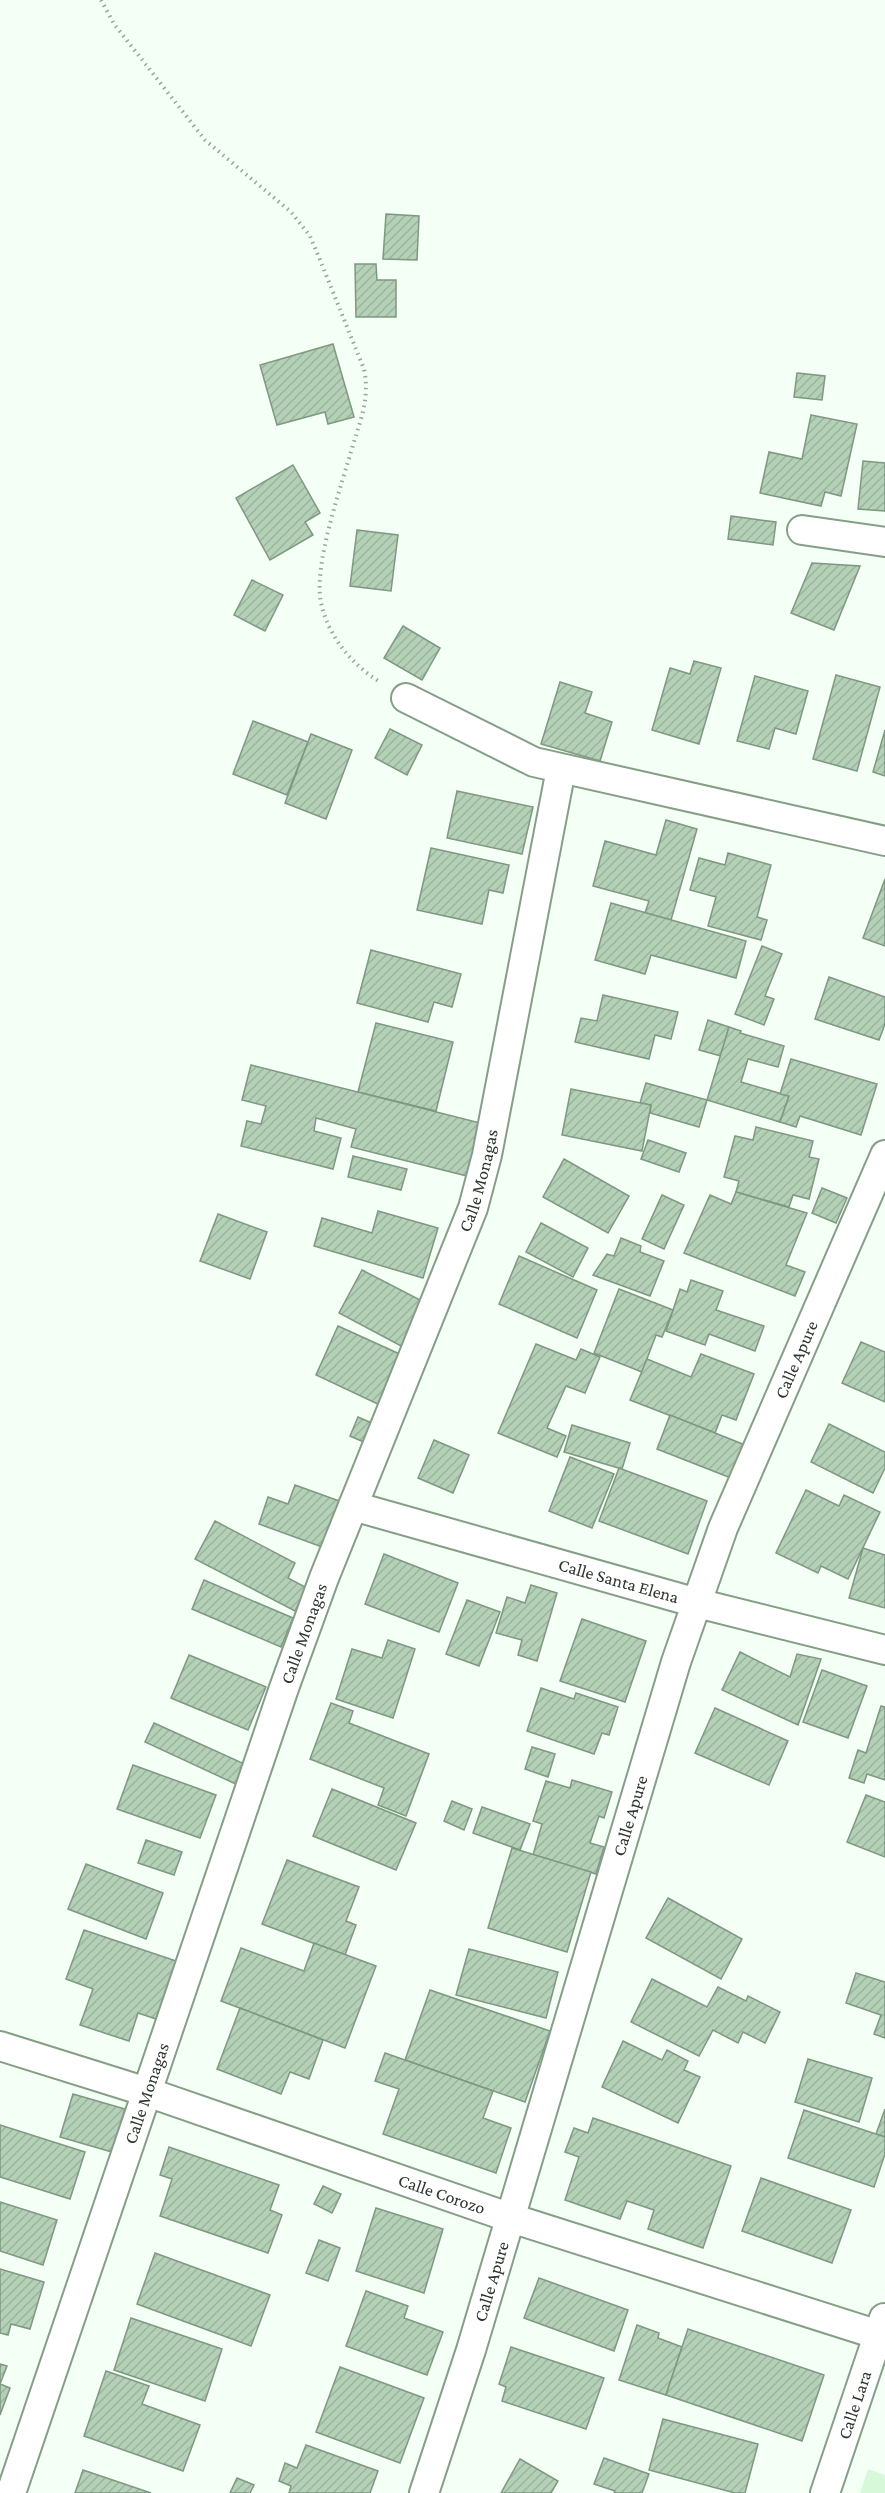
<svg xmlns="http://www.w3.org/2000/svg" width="885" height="2493" viewBox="0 0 885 2493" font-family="'Crimson Pro',serif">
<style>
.built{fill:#d7f9da}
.building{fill:url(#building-hatch);stroke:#7e9881;stroke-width:1.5}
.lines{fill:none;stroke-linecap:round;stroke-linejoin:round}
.minor-casing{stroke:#859f87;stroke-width:32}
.path{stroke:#99a49a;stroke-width:4;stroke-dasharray:1.5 4.5;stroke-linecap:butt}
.minor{stroke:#fff;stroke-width:28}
.labels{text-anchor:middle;stroke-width:5;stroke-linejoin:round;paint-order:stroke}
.street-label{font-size:18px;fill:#2b362c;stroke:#f4fff5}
</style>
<defs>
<pattern id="building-hatch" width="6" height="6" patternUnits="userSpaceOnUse" patternTransform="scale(1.5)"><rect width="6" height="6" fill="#b4d1b7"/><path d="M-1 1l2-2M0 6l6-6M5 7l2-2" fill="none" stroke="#9bb49e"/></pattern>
</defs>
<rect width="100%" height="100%" fill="#f4fff5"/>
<path class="built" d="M868 2469 885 2475V2493H860Z"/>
<g class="building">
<path d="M386 214 419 216 417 260 383 259Z"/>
<path d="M355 264H376L377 280H396V317H356Z"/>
<path d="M333 344 354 417 328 424 325 412 277 425 260 365Z"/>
<path d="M797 373 825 376 822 400 794 397Z"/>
<path d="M811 415 857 424 841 496 825 492 821 506 760 493 769 452 802 459Z"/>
<path d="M863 461 885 463V511L858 509Z"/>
<path d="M293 465 320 513 305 522 313 535 270 560 236 498Z"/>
<path d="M731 516 776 522 773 545 728 539Z"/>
<path d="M357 530 398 535 391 591 350 586Z"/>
<path d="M812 563 860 566 834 630 791 613Z"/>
<path d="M252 580 283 595 265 631 234 615Z"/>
<path d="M403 626 440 648 422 680 384 658Z"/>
<path d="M694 661 721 668 699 744 652 730 670 668 690 674Z"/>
<path d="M836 675 880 687 857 771 813 759Z"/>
<path d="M755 676 808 691 796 734 775 728 769 749 737 741Z"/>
<path d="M560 682 592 692 585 713 612 722 600 761 541 744Z"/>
<path d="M253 721 308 742 287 795 233 774Z"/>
<path d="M390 729 422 745 407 775 375 758Z"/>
<path d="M885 730V776L873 772Z"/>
<path d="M311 734 352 750 326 819 285 803Z"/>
<path d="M457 791 533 807 522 854 447 838Z"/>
<path d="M666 820 697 829 671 920 645 913 649 901 593 886 605 841 656 855Z"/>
<path d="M431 848 509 865 503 893 489 890 482 924 417 910Z"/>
<path d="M728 853 771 865 757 917 767 920 761 940 708 926 716 897 690 890 699 858 725 865Z"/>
<path d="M885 879V946L863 938Z"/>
<path d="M611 903 746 941 736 978 651 955 645 974 595 960Z"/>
<path d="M762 946 782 954 765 996 774 999 764 1025 735 1014Z"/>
<path d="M371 950 461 974 452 1007 434 1002 428 1022 357 1003Z"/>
<path d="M829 977 885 997V1024L879 1040 815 1019Z"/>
<path d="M603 995 678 1012 671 1039 655 1035 649 1059 575 1042 581 1018 597 1021Z"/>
<path d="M708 1020 729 1027 721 1056 699 1050Z"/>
<path d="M376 1023 453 1042 436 1111 358 1092Z"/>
<path d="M729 1027 741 1031 740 1033 784 1046 778 1067 748 1059 741 1082 789 1096 780 1122 707 1100Z"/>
<path d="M791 1059 877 1084 861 1135 800 1116 796 1127 780 1122 789 1096 780 1094Z"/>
<path d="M251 1065 484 1124 471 1177 351 1147 356 1129 316 1118 314 1131 341 1138 333 1169 241 1146 247 1121 261 1124 266 1106 242 1100Z"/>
<path d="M646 1083 707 1100 699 1127 650 1113 651 1105 640 1103Z"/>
<path d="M571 1089 651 1105 642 1151 562 1135Z"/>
<path d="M756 1127 813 1141 809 1157 819 1159 809 1199 793 1195 789 1207 736 1192 739 1181 724 1177 735 1136 753 1140Z"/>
<path d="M648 1140 686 1153 679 1172 641 1159Z"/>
<path d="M353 1156 407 1169 401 1190 348 1177Z"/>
<path d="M564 1159 629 1196 608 1233 543 1197Z"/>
<path d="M822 1188 847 1198 836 1223 812 1213Z"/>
<path d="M736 1192 807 1213 786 1265 805 1272 795 1296 684 1253 710 1195 731 1204Z"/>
<path d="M662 1195 684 1205 664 1249 642 1239Z"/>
<path d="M378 1211 438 1228 423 1278 314 1246 322 1218 372 1233Z"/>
<path d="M218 1214 267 1232 250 1279 200 1261Z"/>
<path d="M541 1223 588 1248 573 1277 526 1252Z"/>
<path d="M621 1238 641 1246 640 1252 664 1261 650 1296 593 1275 607 1254 614 1256Z"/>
<path d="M519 1256 597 1290 577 1338 499 1304Z"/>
<path d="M362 1270 426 1303 403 1347 339 1313Z"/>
<path d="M691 1280 723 1291 716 1310 764 1326 755 1351 709 1334 705 1345 666 1331 680 1289 687 1292Z"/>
<path d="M619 1289 673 1310 662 1337 656 1335 642 1372 594 1353Z"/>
<path d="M338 1326 404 1356 382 1406 316 1375Z"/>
<path d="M861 1342 885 1352V1402L842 1383Z"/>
<path d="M536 1344 576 1360 581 1349 600 1357 585 1393 566 1386 547 1428 566 1436 557 1457 498 1433Z"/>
<path d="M701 1354 754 1374 736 1420 722 1415 715 1433 630 1400 647 1359 691 1377Z"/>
<path d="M670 1415 745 1445 731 1478 657 1449Z"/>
<path d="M358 1417 374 1424 366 1443 350 1436Z"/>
<path d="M829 1424 885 1452V1468L873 1493 811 1462Z"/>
<path d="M572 1425 630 1443 622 1469 564 1452Z"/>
<path d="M434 1440 469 1455 453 1493 418 1478Z"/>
<path d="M570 1457 614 1474 592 1528 549 1511Z"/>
<path d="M619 1468 707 1501 688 1554 599 1521Z"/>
<path d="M295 1485 342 1502 325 1548 259 1524 268 1497 288 1504Z"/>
<path d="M806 1490 839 1506 844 1495 880 1512 848 1579 821 1566 818 1573 776 1553Z"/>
<path d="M215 1521 295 1563 288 1578 307 1588 295 1611 195 1559Z"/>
<path d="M863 1548 885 1555V1608L849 1598Z"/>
<path d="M384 1554 458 1583 439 1632 365 1604Z"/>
<path d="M204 1580 293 1618 281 1647 192 1609Z"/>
<path d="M531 1585 557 1593 537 1661 518 1655 522 1640 496 1633 507 1597 525 1603Z"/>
<path d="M467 1600 500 1612 479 1666 446 1654Z"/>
<path d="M582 1619 646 1641 625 1702 560 1681Z"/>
<path d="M388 1640 415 1649 393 1718 336 1699 352 1649 382 1658Z"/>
<path d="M740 1652 790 1677 797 1654 821 1659 798 1725 722 1690Z"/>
<path d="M189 1655 266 1687 248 1730 171 1698Z"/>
<path d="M822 1670 867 1686 848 1738 803 1722Z"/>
<path d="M541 1688 574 1699 576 1693 618 1707 609 1735 602 1733 594 1754 527 1731Z"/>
<path d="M331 1703 353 1711 349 1723 429 1754 406 1816 378 1805 384 1788 310 1759Z"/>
<path d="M881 1706 885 1707V1780L867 1774 864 1783 849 1778 858 1750 866 1753Z"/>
<path d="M715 1708 788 1741 769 1785 695 1753Z"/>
<path d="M154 1723 249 1766 240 1786 145 1742Z"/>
<path d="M532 1747 555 1754 548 1777 525 1769Z"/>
<path d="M133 1765 216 1795 200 1838 117 1809Z"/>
<path d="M572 1780 612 1792 604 1818 599 1816 590 1843 604 1847 596 1874 533 1855 542 1824 533 1821 546 1781 570 1788Z"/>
<path d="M332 1789 416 1823 396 1870 313 1836Z"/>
<path d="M866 1795 885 1802V1857L847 1842Z"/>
<path d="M452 1801 472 1809 464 1830 444 1821Z"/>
<path d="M482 1807 530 1824 520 1850 473 1833Z"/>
<path d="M146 1840 182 1852 174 1875 138 1863Z"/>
<path d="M512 1848 591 1872 567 1952 488 1928Z"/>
<path d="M287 1860 359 1887 346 1921 356 1925 345 1955 262 1924Z"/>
<path d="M86 1864 163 1893 146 1939 68 1909Z"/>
<path d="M668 1898 742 1939 721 1979 646 1938Z"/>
<path d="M84 1930 182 1963 162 2021 138 2013 129 2041 80 2025 93 1989 66 1979Z"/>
<path d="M314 1943 376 1966 345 2048 221 2001 241 1948 304 1971Z"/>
<path d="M469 1949 558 1972 546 2018 456 1995Z"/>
<path d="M856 1973 885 1982V2038L874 2034 881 2015 846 2003Z"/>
<path d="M652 1979 707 2007 718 1987 746 2001 748 1996 780 2012 765 2043 743 2032 738 2043 713 2030 699 2056 631 2022Z"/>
<path d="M430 1990 550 2031 525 2102 405 2060Z"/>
<path d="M240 2008 323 2040 309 2079 290 2072 281 2094 217 2069Z"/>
<path d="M623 2041 662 2060 667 2050 688 2061 684 2070 700 2077 678 2123 602 2087Z"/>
<path d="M385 2053 493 2091 483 2118 511 2128 496 2173 383 2134 399 2089 375 2081Z"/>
<path d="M808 2059 872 2078 859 2122 795 2102Z"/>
<path d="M73 2094 125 2109 112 2152 60 2137Z"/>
<path d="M885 2109V2137L876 2134Z"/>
<path d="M804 2110 885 2137V2154L874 2187 788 2158Z"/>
<path d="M593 2118 731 2166 703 2248 648 2229 654 2210 627 2201 620 2219 565 2200 579 2157 565 2152 574 2128 588 2133Z"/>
<path d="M0 2125 85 2152 70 2199 0 2177Z"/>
<path d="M169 2147 279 2185 270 2210 282 2215 268 2253 160 2216 172 2179 160 2175Z"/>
<path d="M761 2178 851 2210 832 2263 742 2231Z"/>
<path d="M323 2186 341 2194 332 2213 314 2204Z"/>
<path d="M0 2202 57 2220 43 2265 0 2251Z"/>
<path d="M376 2208 443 2229 424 2293 356 2271Z"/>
<path d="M319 2240 340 2248 328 2281 306 2273Z"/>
<path d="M155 2253 270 2295 251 2346 137 2304Z"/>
<path d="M0 2269 44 2282 30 2329 11 2324 8 2335 0 2333Z"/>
<path d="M539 2278 628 2310 614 2351 524 2318Z"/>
<path d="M366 2291 408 2306 404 2318 443 2332 427 2375 346 2346Z"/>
<path d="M131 2318 222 2349 205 2401 114 2370Z"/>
<path d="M637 2325 659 2333 658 2338 682 2347 666 2395 619 2380Z"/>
<path d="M688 2329 824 2375 802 2441 666 2395Z"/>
<path d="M511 2347 604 2378 586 2429 502 2401 506 2387 499 2384Z"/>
<path d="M0 2364 7 2366 0 2384 10 2388 0 2415Z"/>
<path d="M340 2367 424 2398 400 2463 316 2432Z"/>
<path d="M106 2371 149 2386 142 2404 200 2425 183 2471 84 2436Z"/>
<path d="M663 2419 758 2444 745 2493H735L649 2470Z"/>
<path d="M306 2445 378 2471 370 2493H289L291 2486 279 2481 285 2463 297 2468Z"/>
<path d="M604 2458 649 2474 642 2493H614L615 2491 594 2484Z"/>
<path d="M520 2459 558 2481 551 2493H501Z"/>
<path d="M83 2470 151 2493H75Z"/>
<path d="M237 2478 254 2485 250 2493H230Z"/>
</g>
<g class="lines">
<defs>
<g id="minor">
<path d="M802 530 885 542"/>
<path d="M406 698 534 762 885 841"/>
<path id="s1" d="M353 1506 697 1603 885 1650"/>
<path id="s2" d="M0 2046 147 2092 511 2218 885 2337"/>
<path id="s3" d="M11 2493 284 1688 324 1578 473 1208 487 1155 561 769"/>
<path id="s4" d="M424 2493 471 2350 676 1662 723 1528 885 1155"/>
<path id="s5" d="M825 2493 884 2318"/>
</g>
</defs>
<use href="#minor" class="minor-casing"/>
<path class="path" d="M101 0 114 24 205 140 291 212 310 236 318 255 364 369C370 397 361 419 353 445 342 484 313 565 321 602 327 635 352 665 380 682"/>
<use href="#minor" class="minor"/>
</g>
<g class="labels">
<g class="street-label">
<text dy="6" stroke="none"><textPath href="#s3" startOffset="1394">Calle Monagas</textPath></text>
<text dy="6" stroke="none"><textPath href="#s4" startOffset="1194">Calle Apure</textPath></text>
<text dy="6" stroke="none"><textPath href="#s1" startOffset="276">Calle Santa Elena</textPath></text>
<text dy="6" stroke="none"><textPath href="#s3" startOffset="908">Calle Monagas</textPath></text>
<text dy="6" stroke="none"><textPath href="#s4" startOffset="708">Calle Apure</textPath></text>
<text dy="6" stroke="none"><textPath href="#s3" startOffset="422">Calle Monagas</textPath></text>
<text dy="6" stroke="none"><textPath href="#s2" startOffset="466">Calle Corozo</textPath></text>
<text dy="6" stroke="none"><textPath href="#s4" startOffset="222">Calle Apure</textPath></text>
<text dy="6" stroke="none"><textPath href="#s5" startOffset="93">Calle Lara</textPath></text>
</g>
</g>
</svg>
